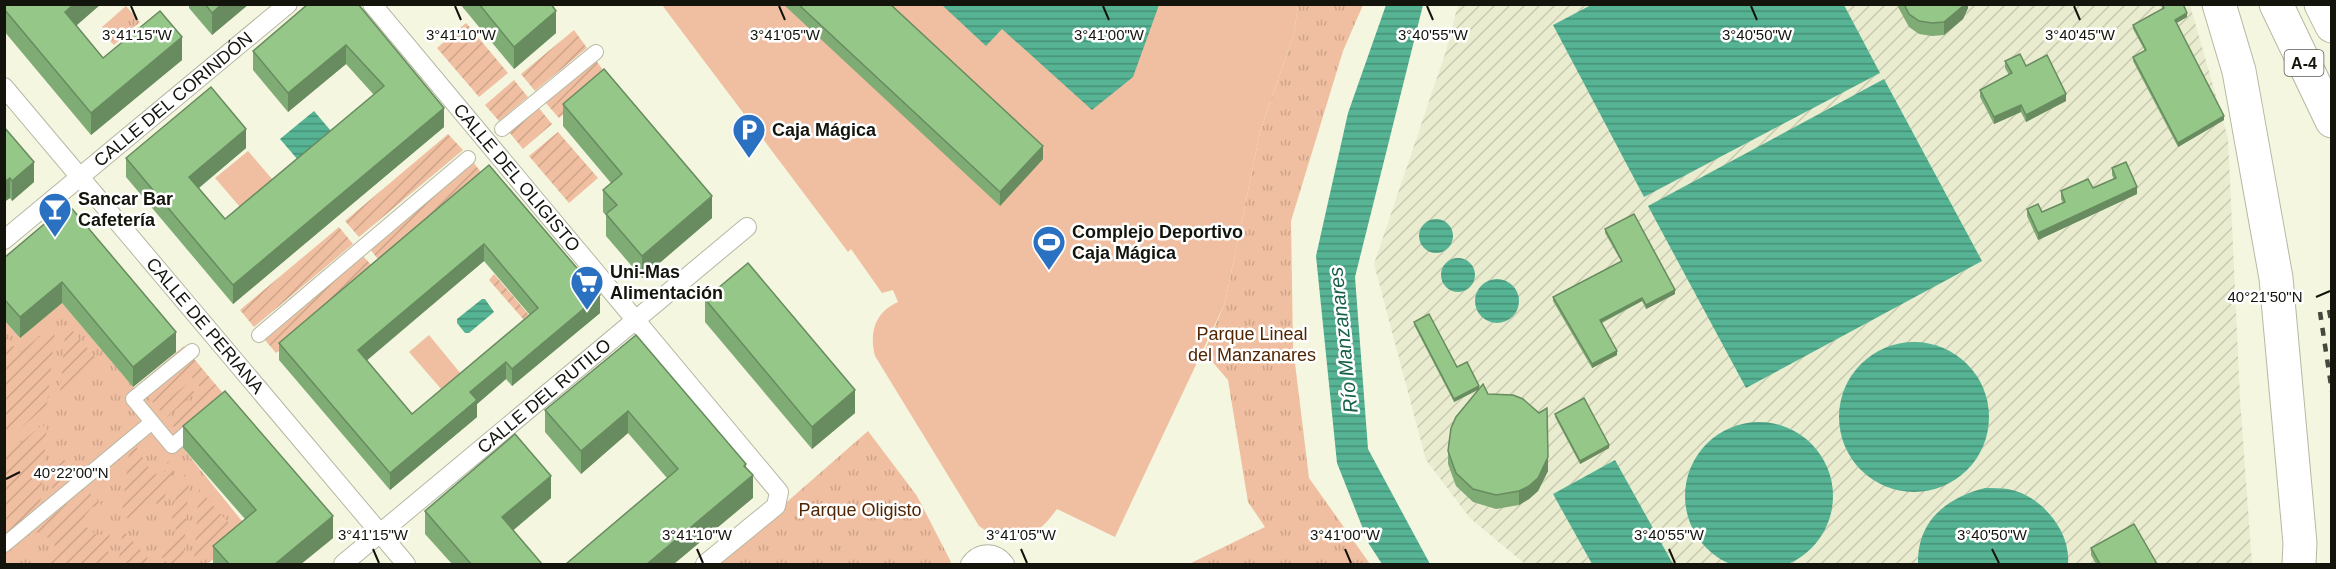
<svg xmlns="http://www.w3.org/2000/svg" width="2336" height="569" viewBox="0 0 2336 569" font-family="Helvetica,sans-serif">
<style>
.industrial{fill:url(#industrial-furrows)}
.grass{fill:#f0bfa1}
.park{fill:url(#park-tufts)}
.garden{fill:url(#garden-furrows)}
.water{fill:url(#water-rules)}
.lines{fill:none;stroke-linecap:round;stroke-linejoin:round}
.pedestrian-casing{stroke:#b6b8a3;stroke-width:16}
.minor-casing{stroke:#b6b8a3;stroke-width:20}
.motorway-casing{stroke:#b6b8a3;stroke-width:35}
.pedestrian{stroke:#fff;stroke-width:14}
.minor{stroke:#fff;stroke-width:18}
.motorway{stroke:#fff;stroke-width:33}
.rail{stroke:#47483d;stroke-width:4.5;stroke-dasharray:8 8;stroke-linecap:butt}
.wall{fill:#7fab75;fill-rule:evenodd}
.shaded-wall{fill:#688b5f}
.building{fill:#94c788;stroke:#688b5f;stroke-width:1.5;fill-rule:evenodd}
.ticks{fill:none;stroke:#13140c;stroke-width:2}
.labels{text-anchor:middle;stroke-width:5;stroke-linejoin:round;paint-order:stroke}
.shield{fill:#fff;stroke:#5a5a55;stroke-width:1.5}
.shield-label{font-size:16px;font-weight:bold;fill:#13140c}
.street-label{font-size:18px;fill:#13140c;stroke:#fff}
.poi-label{font-size:18px;font-weight:bold;fill:#13140c;stroke:#fff;text-anchor:start}
.park-label{font-size:18px;fill:#512501;stroke:#fff}
.water-label{font-size:20px;font-style:italic;fill:#16604a;stroke:#fff}
.ticks-label{font-size:15px;text-anchor:middle;fill:#13140c;stroke:#fff;stroke-width:5;stroke-linejoin:round;paint-order:stroke}
</style>
<defs>
<pattern id="industrial-furrows" width="10" height="10" patternUnits="userSpaceOnUse" patternTransform="scale(1.5)"><rect width="10" height="10" fill="#e9ecce"/><path d="M-1 1l2-2M0 10L10 0M9 11l2-2" fill="none" stroke="#c7cab0"/></pattern>
<pattern id="park-tufts" width="24" height="20" patternUnits="userSpaceOnUse" patternTransform="scale(1.5)"><rect width="24" height="20" fill="#f0bfa1"/><path d="M3 7l-1-3M5 7V3M7 7l1-3M15 17l-1-3M17 17v-4M19 17l1-3" fill="none" stroke="#cda389"/></pattern>
<pattern id="garden-furrows" width="10" height="10" patternUnits="userSpaceOnUse" patternTransform="scale(1.5)"><rect width="10" height="10" fill="#f0bfa1"/><path d="M-1 1l2-2M0 10L10 0M9 11l2-2" fill="none" stroke="#cda389"/></pattern>
<pattern id="water-rules" width="6" height="5" patternUnits="userSpaceOnUse" patternTransform="scale(1.5)"><rect width="6" height="5" fill="#56b494"/><path d="M0 2.5h6" fill="none" stroke="#469177"/></pattern>
</defs>
<rect width="100%" height="100%" fill="#f4f6e0"/>
<path class="industrial" d="M1458 5H2190L2228 138 2240 398 2252 564H1525L1470 518 1426 460 1374 264 1446 51Z"/>
<g class="grass">
<path d="M662 5H1298L1294 33 1260 132 1225 303 1115 537 1057 509C1034 541 1013 549 979 526L875 356C869 333 875 312 898 302L893 290 882 293 851 249 848 252Z"/>
<path d="M248 151 279 187 246 214 215 178Z"/>
<path d="M429 335 461 374 442 390 409 352Z"/>
</g>
<g class="park">
<path d="M1298 5H1363L1343 51 1291 221 1293 347 1309 478 1370 564H1189L1265 527 1248 502 1228 380 1204 352 1225 303 1260 132 1294 33Z"/>
<path d="M126 6 140 22 114 45 109 40V33L102 27Z"/>
<path d="M62 303 134 388 184 346 231 405 182 447 250 531 207 564H5L4 320 20 338Z"/>
<path d="M868 431 917 496 951 562 949 564H716Z"/>
</g>
<g class="garden">
<path d="M466 23 508 73 479 97 437 48Z"/>
<path d="M574 30 587 48 535 91 521 74Z"/>
<path d="M595 59 608 77 559 118 545 102Z"/>
<path d="M514 80 528 97 499 121 485 105Z"/>
<path d="M538 107 552 124 523 149 509 132Z"/>
<path d="M558 132 598 178 569 203 529 156Z"/>
<path d="M448 134 463 150 359 237 345 221Z"/>
<path d="M473 162 484 176 381 263 370 249Z"/>
<path d="M339 227 353 244 254 327 240 310Z"/>
<path d="M363 256 375 269 276 353 264 339Z"/>
<path d="M494 274 530 316 524 320 489 280Z"/>
<path d="M56 323 47 405 5 442V336L19 353Z"/>
<path d="M66 323 99 362 62 393H60Z"/>
<path d="M193 358 222 392 177 431 171 423 205 393 190 375 154 404 148 396Z"/>
<path d="M187 384 195 393 166 418 158 408Z"/>
<path d="M42 425 47 427 40 507 5 536V456Z"/>
<path d="M136 446 153 475 167 471V463L173 459 176 462 164 499 160 505 150 501 144 502 131 522 122 512 129 453Z"/>
<path d="M56 456H60L71 466 87 467 51 497Z"/>
<path d="M185 474 189 480 183 564H168L160 555 174 543 176 526 170 513Z"/>
<path d="M85 489 103 506 92 507 84 517 85 526 97 535 110 533 107 564H47L56 551 53 540 34 531Z"/>
<path d="M199 489 232 527 194 559Z"/>
<path d="M123 530 153 564H118Z"/>
</g>
<g class="water">
<path d="M1593 4 1844 5 1880 73 1644 197 1553 25Z"/>
<path d="M942 5H1159L1133 77 1092 110 1002 29 986 46Z"/>
<path d="M1386 5H1423L1355 277 1368 449 1430 564H1382L1369 544 1337 463 1316 256 1348 113Z"/>
<path d="M1884 79 1982 261 1746 388 1648 206Z"/>
<path d="M314 111 331 131 298 160 280 139Z"/>
<circle cx="1436" cy="236" r="17"/>
<circle cx="1458" cy="275" r="17"/>
<circle cx="1497" cy="301" r="22"/>
<path d="M482 299H485L494 312 469 333H465L457 323V319Z"/>
<circle cx="1914" cy="417" r="75"/>
<circle cx="1759" cy="496" r="74"/>
<path d="M1615 460 1673 564H1592L1553 494Z"/>
<path d="M1985 488C1992 488 2001 488 2008 489 2041 495 2071 531 2068 564H1918C1917 521 1946 498 1985 488Z"/>
</g>
<g class="lines">
<defs>
<g id="pedestrian">
<path d="M502 129 596 52"/>
<path d="M259 335 468 158"/>
<path d="M192 351 133 399 172 446 195 426"/>
<path d="M4 545 152 422"/>
</g>
<g id="minor">
<path id="s1" d="M372 4 779 492 776 506 705 564"/>
<path id="s2" d="M4 87 406 564"/>
<path id="s3" d="M4 240 288 4"/>
<path id="s4" d="M343 564 747 227"/>
<path d="M970 564C980 551 995 551 1005 564"/>
</g>
<g id="motorway">
<path d="M2219 4 2239 71 2276 278 2300 543 2299 564"/>
<path d="M2276 4 2332 121"/>
<path d="M2321 4 2332 26"/>
</g>
</defs>
<use href="#pedestrian" class="pedestrian-casing"/>
<use href="#minor" class="minor-casing"/>
<use href="#motorway" class="motorway-casing"/>
<use href="#pedestrian" class="pedestrian"/>
<use href="#minor" class="minor"/>
<use href="#motorway" class="motorway"/>
<g class="rail">
<path d="M2329 310 2332 325"/>
<path d="M2320 312 2332 392"/>
</g>
</g>
<g class="wall">
<path d="M4 4H101L76 26 103 58 182 60 91 135 4 31Z"/>
<path d="M189 4H249L212 35 189 8Z"/>
<path d="M308 4 444 127 233 304 126 177V158L246 148 199 188 225 219 374 95 346 64 288 112 253 70V51Z"/>
<path d="M460 4H551L556 33 514 69Z"/>
<path d="M783 4H890L1043 159 1000 206Z"/>
<path d="M1898 4H1968V8L1963 19 1944 35 1932 36 1919 34 1909 27 1898 7Z"/>
<path d="M2160 4H2183L2187 17 2176 23 2224 120 2178 147 2133 61V57L2145 51 2133 29V25L2163 9Z"/>
<path d="M2005 61 2026 66 2066 101 2026 122 2021 112 1994 124 1980 97V90L2009 75 2005 68Z"/>
<path d="M563 104 712 218 642 278 606 236V215L603 212V190L611 183 563 126Z"/>
<path d="M4 127 34 182 12 201 10 198 4 202Z"/>
<path d="M489 165 600 313 512 386 506 379 477 404V417L390 490 279 360V343ZM484 261 530 315 412 414 366 360Z"/>
<path d="M2112 168 2137 194 2038 240 2027 216V209L2042 212 2063 203 2061 199V191L2093 188 2114 179 2112 175Z"/>
<path d="M68 204 176 352 133 387 62 303 20 338 4 320V258Z"/>
<path d="M1605 229 1675 294 1646 309 1642 301 1602 323 1617 355 1592 368 1553 301V297L1621 261 1605 233Z"/>
<path d="M705 299 855 413 812 449 705 322Z"/>
<path d="M1414 322 1457 367 1479 389 1488 394 1548 471 1538 491 1529 499 1519 505 1496 509 1473 502 1456 486 1448 464V451L1478 390 1454 402 1414 325Z"/>
<path d="M636 335 746 468 753 498 667 478 628 433 581 474 545 432V410Z"/>
<path d="M1555 414 1609 448 1580 464 1555 417Z"/>
<path d="M183 426 333 538 301 564H213V546L245 519 183 448Z"/>
<path d="M551 498 513 530 542 564H452L425 534V511Z"/>
<path d="M2091 548 2157 564H2096L2091 555Z"/>
</g>
<g class="shaded-wall">
<path d="M74 4H101L65 35V12Z"/>
<path d="M222 4H249L212 35V13Z"/>
<path d="M1964 4H1968V8L1963 19 1944 35V22Z"/>
<path d="M556 11V33L514 69V47Z"/>
<path d="M2187 13V17L2175 24V20Z"/>
<path d="M182 37V60L91 135V113Z"/>
<path d="M346 45V64L288 112V93Z"/>
<path d="M2066 94V101L2026 122V115Z"/>
<path d="M2021 105V112L1994 124V117Z"/>
<path d="M444 108V127L233 304V285Z"/>
<path d="M2224 116V120L2178 147V143Z"/>
<path d="M246 129V148L189 196V177Z"/>
<path d="M1043 146V159L1000 206V192Z"/>
<path d="M34 162V182L12 201V181Z"/>
<path d="M10 178V198L4 202V182Z"/>
<path d="M2137 187V194L2038 240V233Z"/>
<path d="M712 196V218L642 278V256Z"/>
<path d="M484 244V261L358 368V350Z"/>
<path d="M62 282V303L20 338V317Z"/>
<path d="M1675 290V294L1646 309V305Z"/>
<path d="M600 295V313L512 386V369Z"/>
<path d="M1642 298V301L1600 323V320Z"/>
<path d="M176 332V352L133 387V367Z"/>
<path d="M1617 351V355L1592 368V364Z"/>
<path d="M506 362V379L477 404V417L390 490V473L470 392Z"/>
<path d="M1479 386V389L1454 402V399Z"/>
<path d="M855 390V413L812 449V427Z"/>
<path d="M628 411V433L581 474V451Z"/>
<path d="M1609 445V448L1580 464V461Z"/>
<path d="M1548 457V471L1538 491 1529 499 1519 505V491Z"/>
<path d="M746 464V481L753 475V498L674 564H647Z"/>
<path d="M551 476V498L502 540V517Z"/>
<path d="M333 516V538L301 564H275Z"/>
</g>
<g class="building">
<path d="M4 4H74L65 12 103 58 160 11 182 37 91 113 4 9Z"/>
<path d="M205 4H222L212 13Z"/>
<path d="M308 4H358L444 108 233 285 126 158 211 87 246 129 189 177 225 219 384 86 346 45 288 93 253 51Z"/>
<path d="M479 4H551L556 11 514 47Z"/>
<path d="M798 4H890L1043 146 1000 192Z"/>
<path d="M1904 4H1964L1963 6 1944 22 1932 23 1919 21 1909 14Z"/>
<path d="M2162 4H2183L2187 13 2175 20 2224 116 2178 143 2133 57 2146 50 2133 25 2164 8Z"/>
<path d="M2020 54 2026 66 2047 55 2066 94 2026 115 2021 105 1994 117 1980 90 2012 73 2005 61Z"/>
<path d="M604 69 712 196 642 256 606 214 617 205 603 190 622 174 563 104Z"/>
<path d="M4 127 34 162 12 181 10 178 4 182Z"/>
<path d="M2126 162 2137 187 2038 233 2027 209 2038 204 2042 212 2065 202 2061 191 2088 179 2093 188 2116 178 2112 168Z"/>
<path d="M489 165 600 295 512 369 506 362 470 392 477 400 390 473 279 343ZM484 244 538 308 412 414 358 350Z"/>
<path d="M68 204 176 332 133 367 62 282 20 317 4 299V258Z"/>
<path d="M1634 214 1675 290 1646 305 1642 298 1600 320 1617 351 1592 364 1553 297 1622 261 1605 229Z"/>
<path d="M748 263 855 390 812 427 705 299Z"/>
<path d="M1429 314 1457 367 1467 362 1479 386 1454 399 1414 322Z"/>
<path d="M636 335 746 464 744 466 753 475 647 564H566L678 469 628 411 581 451 545 410Z"/>
<path d="M1483 384 1488 394 1513 395 1523 399 1539 413 1547 408 1548 457 1538 478 1529 486 1519 491 1496 495 1473 489 1456 473 1448 451 1451 428 1456 417Z"/>
<path d="M225 391 333 516 275 564H229L213 546 256 510 183 426Z"/>
<path d="M1584 398 1609 445 1580 461 1555 414Z"/>
<path d="M515 434 551 476 502 517 542 564H471L425 511Z"/>
<path d="M2134 524 2157 564H2100L2091 548Z"/>
</g>
<path class="ticks" d="M131 6 137 20M455 6 461 20M779 6 785 20M1103 6 1109 20M1427 6 1433 20M1751 6 1757 20M2074 6 2080 20M2316 297 2330 291M6 479 20 472M373 549 379 563M697 549 703 563M1021 549 1027 563M1345 549 1351 563M1669 549 1675 563M1992 549 1999 563"/>
<defs>
<symbol id="parking-pin" viewBox="-11 -11 22 30"><path d="M0 17L-7.5 6A9.5 9.5 0 1 1 7.5 6Z" fill="#2b71c2" stroke="#fff"/><path d="M-3.5-5.5H1a3.5 3.5 0 0 1 0 7H-1V5.5H-3.5ZM-1-3.4V-.6H.8a1.4 1.4 0 0 0 0-2.8Z" fill="#fff"/></symbol>
<symbol id="bar-pin" viewBox="-11 -11 22 30"><path d="M0 17L-7.5 6A9.5 9.5 0 1 1 7.5 6Z" fill="#2b71c2" stroke="#fff"/><path d="M-6-5H6L.8 .8V4.5H3.5V6h-7V4.5H-.8V.8Z" fill="#fff"/></symbol>
<symbol id="stadium-pin" viewBox="-11 -11 22 30"><path d="M0 17L-7.5 6A9.5 9.5 0 1 1 7.5 6Z" fill="#2b71c2" stroke="#fff"/><path d="M0-5a6.5 5 0 1 0 0 10a6.5 5 0 1 0 0-10ZM-3.5-1.8h7v3.6h-7Z" fill="#fff"/></symbol>
<symbol id="supermarket-pin" viewBox="-11 -11 22 30"><path d="M0 17L-7.5 6A9.5 9.5 0 1 1 7.5 6Z" fill="#2b71c2" stroke="#fff"/><path d="M-6-5.5h2.5l.6 2H6L4.5 2H-2.5L-4.4-4H-6ZM-1.5 3.2a1.3 1.3 0 1 0 .1 0ZM3 3.2a1.3 1.3 0 1 0 .1 0Z" fill="#fff"/></symbol>
</defs>
<g fill-rule="evenodd">
<use href="#parking-pin" x="730" y="111" width="38" height="52"/>
<use href="#bar-pin" x="36" y="190" width="38" height="52"/>
<use href="#stadium-pin" x="1030" y="223" width="38" height="52"/>
<use href="#supermarket-pin" x="568" y="263" width="38" height="52"/>
</g>
<g class="labels">
<rect class="shield" x="2284.5" y="50" width="39" height="26" rx="4.5"/>
<g class="shield-label">
<text x="2304" y="69">A-4</text>
</g>
<g class="street-label">
<text dy="6" stroke="none"><textPath href="#s3" startOffset="220">CALLE DEL CORINDÓN</textPath></text>
<text dy="6" stroke="none"><textPath href="#s1" startOffset="226">CALLE DEL OLIGISTO</textPath></text>
<text dy="6" stroke="none"><textPath href="#s2" startOffset="312">CALLE DE PERIANA</textPath></text>
<text dy="6" stroke="none"><textPath href="#s4" startOffset="262">CALLE DEL RUTILO</textPath></text>
</g>
<g class="poi-label">
<text x="772" y="136">Caja Mágica</text>
<text x="78" y="205">Sancar Bar<tspan x="78" dy="21">Cafetería</tspan></text>
<text x="1072" y="238">Complejo Deportivo<tspan x="1072" dy="21">Caja Mágica</tspan></text>
<text x="610" y="278">Uni-Mas<tspan x="610" dy="21">Alimentación</tspan></text>
</g>
<g class="park-label">
<text x="1252" y="340">Parque Lineal<tspan x="1252" dy="21">del Manzanares</tspan></text>
<text x="860" y="516">Parque Oligisto</text>
</g>
<g class="water-label">
<text transform="translate(1343 340) rotate(-96)" y="7">Río Manzanares</text>
</g>
</g>
<g class="ticks-label">
<text x="137" y="40">3°41'15"W</text>
<text x="461" y="40">3°41'10"W</text>
<text x="785" y="40">3°41'05"W</text>
<text x="1109" y="40">3°41'00"W</text>
<text x="1433" y="40">3°40'55"W</text>
<text x="1757" y="40">3°40'50"W</text>
<text x="2080" y="40">3°40'45"W</text>
<text x="2265" y="302">40°21'50"N</text>
<text x="71" y="478">40°22'00"N</text>
<text x="373" y="540">3°41'15"W</text>
<text x="697" y="540">3°41'10"W</text>
<text x="1021" y="540">3°41'05"W</text>
<text x="1345" y="540">3°41'00"W</text>
<text x="1669" y="540">3°40'55"W</text>
<text x="1992" y="540">3°40'50"W</text>
</g>
<rect width="2336" height="569" fill="none" stroke="#13140c" stroke-width="12"/>
</svg>
